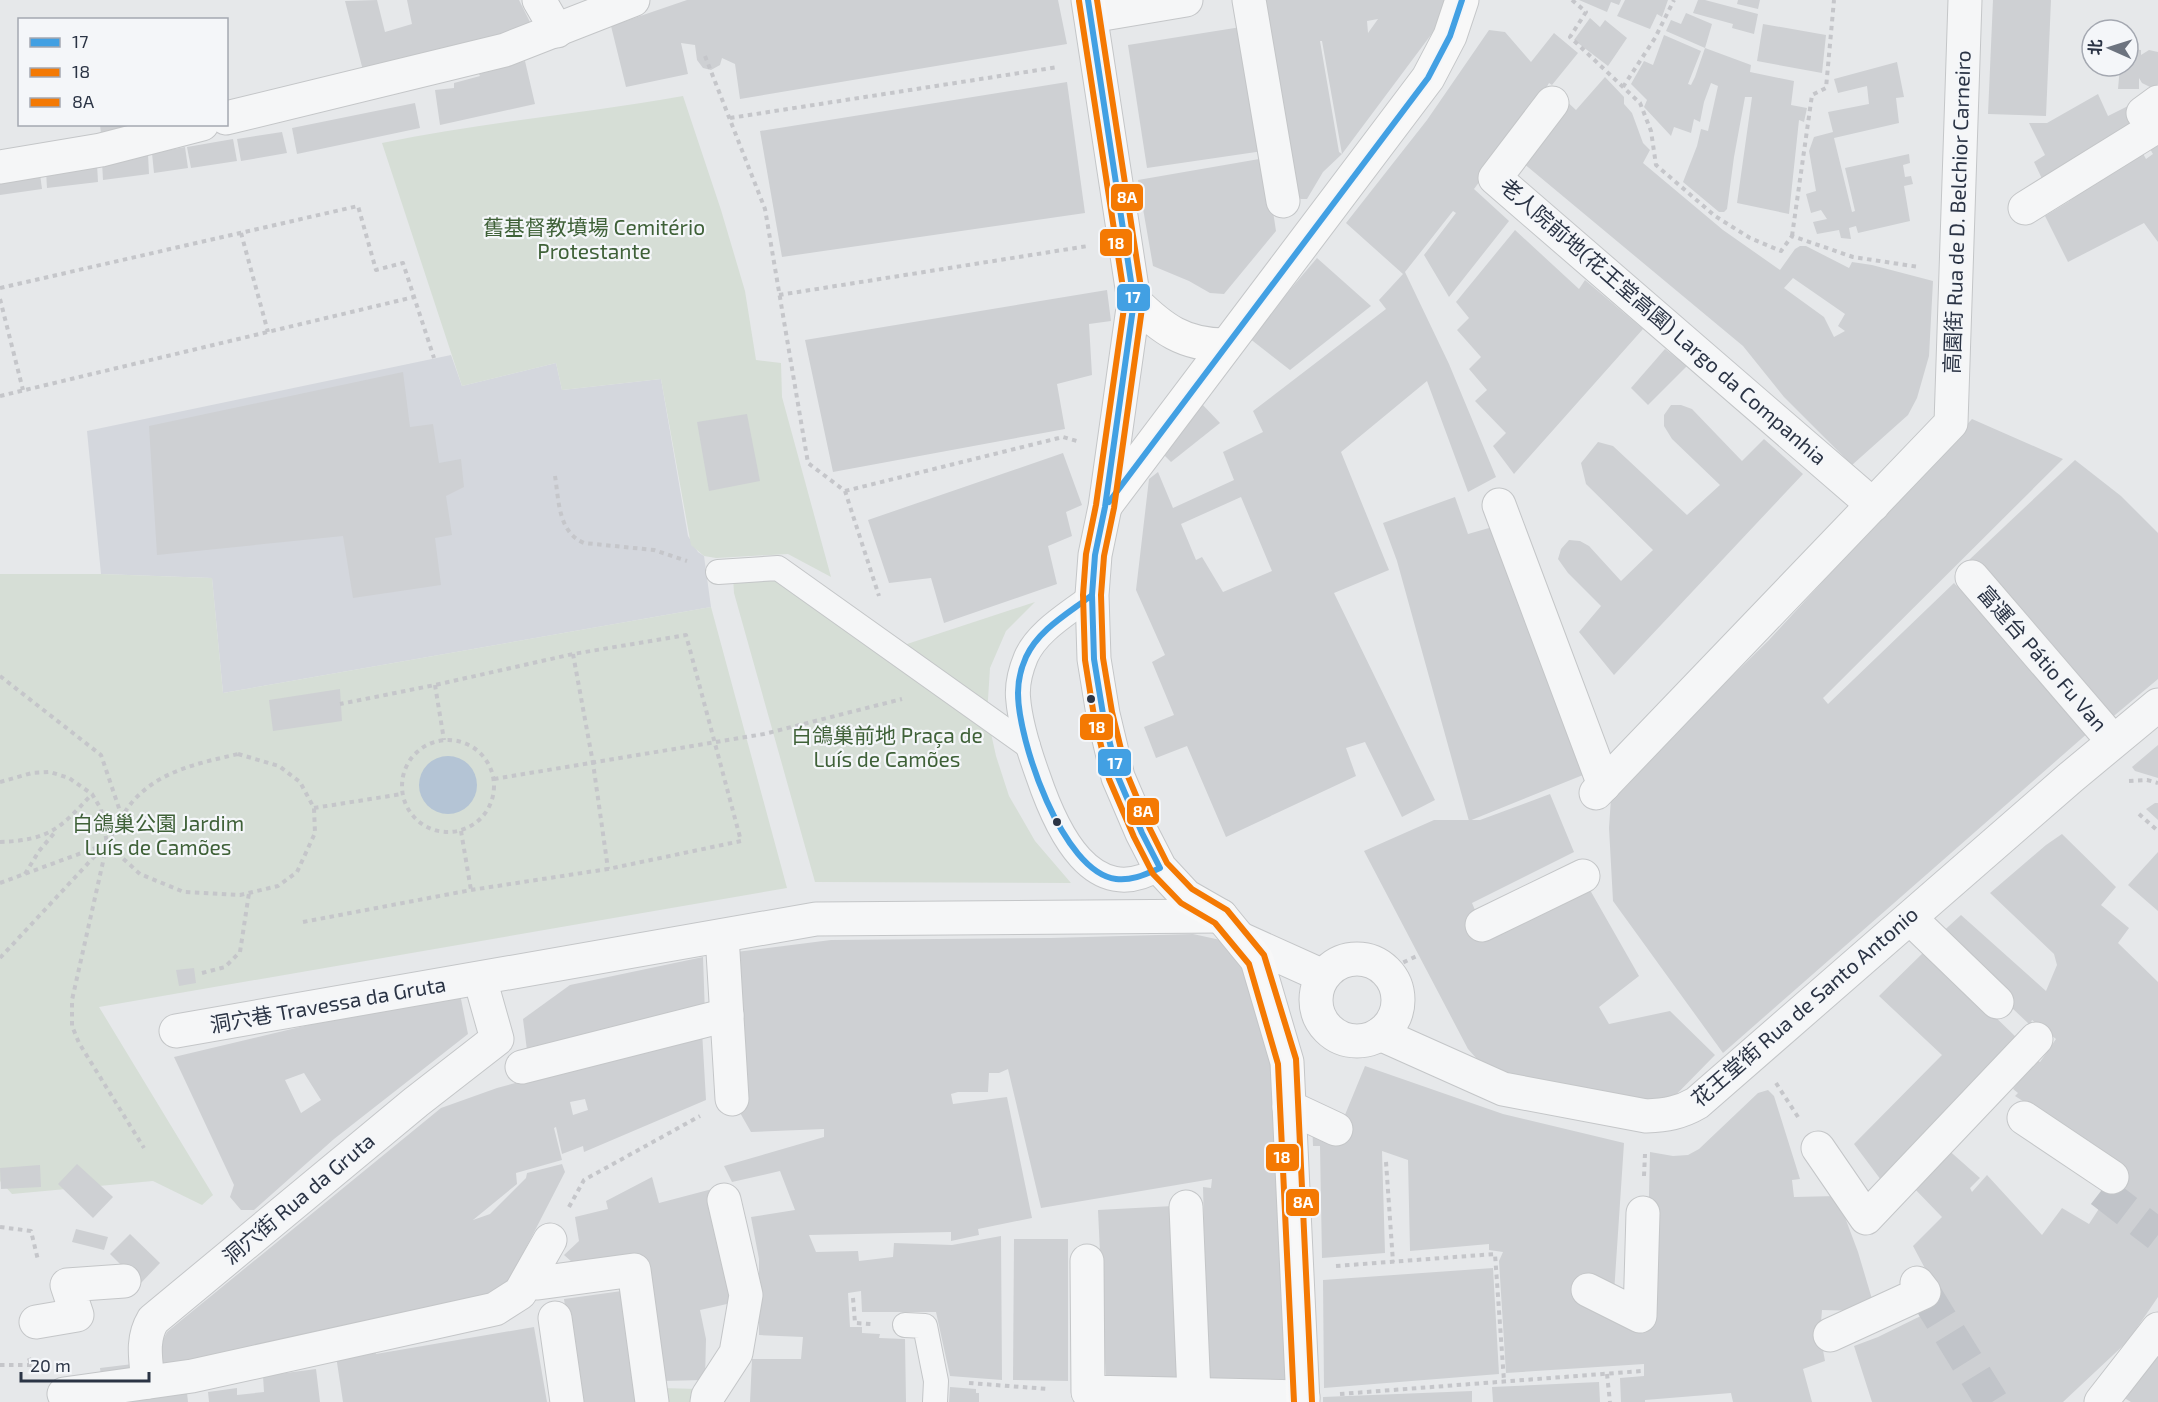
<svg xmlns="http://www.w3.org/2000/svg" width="2158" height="1402" viewBox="0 0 2158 1402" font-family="'Exo 2','Noto Sans SC',sans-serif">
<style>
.built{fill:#d4d7dd}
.green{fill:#d6ded6}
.water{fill:#b4c4d5}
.building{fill:#ced0d3;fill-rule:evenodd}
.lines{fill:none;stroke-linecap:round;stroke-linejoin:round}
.street-tunnel{stroke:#c1c4c9;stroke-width:33;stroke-dasharray:33 16;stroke-linecap:butt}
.lane-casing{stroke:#c4c6c8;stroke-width:26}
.street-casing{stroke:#c4c6c8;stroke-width:35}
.secondary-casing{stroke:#c4c6c8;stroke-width:35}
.path{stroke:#c5c6ca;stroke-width:4;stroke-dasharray:4.5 4.5;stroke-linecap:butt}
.lane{stroke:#f5f6f7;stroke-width:24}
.street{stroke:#f5f6f7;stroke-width:33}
.secondary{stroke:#f8f8f8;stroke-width:33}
.bus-1-casing{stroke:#f4f6f9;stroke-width:10}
.bus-2-casing{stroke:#f4f6f9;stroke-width:10}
.bus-3-casing{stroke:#f4f6f9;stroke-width:10}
.bus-1{stroke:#42a0e3;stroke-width:6}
.bus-2{stroke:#f47903;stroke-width:6}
.bus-3{stroke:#f47903;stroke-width:6}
.bus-dot{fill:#2b3445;stroke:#f4f6f9;stroke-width:2}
.labels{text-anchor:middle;stroke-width:4.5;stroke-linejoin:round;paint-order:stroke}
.street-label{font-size:21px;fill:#2b3445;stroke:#f4f6f9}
.park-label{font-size:21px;fill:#3f6138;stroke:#f4f6f9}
.line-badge{stroke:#f4f6f9;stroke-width:2}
.badge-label{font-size:16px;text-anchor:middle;font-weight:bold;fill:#fff}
</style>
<rect width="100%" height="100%" fill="#e6e8ea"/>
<path class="built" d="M451 355 462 386 556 363 562 390 661 379 688 536 698 552 704 556 711 607 223 693 212 578 101 574 87 431Z"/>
<g class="green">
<path d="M683 96 721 210 745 291 756 360 781 363 782 397 831 577 788 554 716 558 704 556 691 545 661 379 562 390 556 363 462 386 382 143C481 122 583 114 683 96Z"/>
<path d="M732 560H784L904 645 1035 602 1006 631 990 668 987 715 996 756 1009 796 1035 841 1071 883 815 882 734 593Z"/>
<path d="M0 574H101L212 578 223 693 711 607 787 888 99 1007 213 1195 202 1205 153 1181 12 1194 0 1181Z"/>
<path d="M661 1388 699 1389V1402H663Z"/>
</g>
<circle class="water" cx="448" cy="785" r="29"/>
<g class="building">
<path d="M377 0 385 32 412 24 407 0H519L534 30 366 82 345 1Z"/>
<path d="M687 0H1058L1067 44 740 99 735 64 722 58 720 65 711 70 703 68 697 60 695 45 681 43 688 74 626 87 611 26Z"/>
<path d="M1261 0H1457L1342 154 1322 41H1320L1339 152 1342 154 1323 172 1307 199H1301L1296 196ZM1378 19 1368 33 1367 21Z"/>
<path d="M1579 0H1621L1619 5 1611 2 1607 12Z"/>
<path d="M1625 0H1668L1662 17 1657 14 1650 29 1617 16Z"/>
<path d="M1698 0H1705L1758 14 1754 34 1732 28 1733 24 1693 13Z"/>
<path d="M1738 0H1760L1758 9 1737 4Z"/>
<path d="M1993 0H2051L2046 116 1988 114Z"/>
<path d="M1686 13 1712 24 1705 48 1666 31 1671 20 1681 24Z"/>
<path d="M1590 18 1600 27 1605 20 1627 38 1608 66 1574 40Z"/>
<path d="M1763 24 1826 35 1822 73 1757 61Z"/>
<path d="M1241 27 1263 151 1147 168 1128 45Z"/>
<path d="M1489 30 1505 32 1531 62 1554 33 1578 53 1552 85 1549 83 1537 104 1474 189 1509 221 1449 297 1424 255 1456 213 1453 211 1405 272 1449 364 1496 477 1468 492 1427 381 1341 452 1389 570 1334 593 1435 800 1402 817 1365 742 1346 748 1356 776 1226 837 1187 746 1156 758 1144 727 1174 715 1152 662 1165 655 1136 590 1149 479 1158 472 1173 508 1234 480 1223 452 1263 432 1253 411 1386 309 1379 300 1403 274 1346 223 1427 120ZM1241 497 1272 571 1223 592 1202 557 1196 560 1181 524Z"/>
<path d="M1664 35 1701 51 1688 84 1691 85 1695 77 1705 48 1751 65 1750 72 1794 81 1791 105 1807 108 1804 122 1799 120 1789 214 1737 203 1752 97H1745L1734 157 1727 209 1724 212H1719L1683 182 1697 146 1701 129 1708 131 1718 86 1711 83 1704 102 1700 122 1694 119 1691 133 1674 127 1671 136 1644 107 1647 100 1631 84 1644 61 1653 65Z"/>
<path d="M2128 49 2141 50V55L2149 50 2158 52V84L2156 86 2150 87 2142 83 2139 78V89H2118L2120 66H2128Z"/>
<path d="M525 61 535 104 440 125 435 90 454 88V83L480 76 479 74Z"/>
<path d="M1897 62 1904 97 1896 98 1899 123 1834 138 1852 212 1855 211 1845 168 1909 154 1910 163 1903 165 1905 177 1911 176 1913 184 1904 186 1910 221 1858 233 1856 226 1849 228 1851 239 1841 238 1839 230 1817 234 1813 222 1827 219 1821 210 1811 213 1806 194 1816 191 1809 151 1814 137 1833 132 1828 112 1869 104 1867 86 1838 93 1834 79Z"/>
<path d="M1605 77 1624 97V104L1632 113 1643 143 1650 150 1643 163 1723 230 1780 270 1795 249 1800 246H1806L1849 268 1852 262 1872 265 1933 281 1929 356 1917 398 1908 415 1852 465 1784 397 1743 346 1523 163 1562 97 1576 110ZM1793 278 1845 314 1838 326 1845 331 1834 337 1824 317 1784 288Z"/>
<path d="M1067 82 1085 213 782 257 760 131Z"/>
<path d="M2098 94 2108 116 2128 106 2141 131 2045 185 2034 162 2045 155 2029 123H2047Z"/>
<path d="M415 103 420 128 297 154 292 128Z"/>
<path d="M100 124H152L102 144Z"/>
<path d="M282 132 287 153 241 161 237 139Z"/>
<path d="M233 139 237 161 191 168 187 147Z"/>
<path d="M2144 139 2158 140V242L2144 223 2068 262 2045 216 2068 202 2140 148 2146 159 2153 154Z"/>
<path d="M185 147 188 168 154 173 152 153Z"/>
<path d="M148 154 149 174 103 180 102 162Z"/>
<path d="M1265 158 1276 231 1224 294 1210 293 1189 281 1153 266 1138 180Z"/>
<path d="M97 164 98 182 47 188 46 171Z"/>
<path d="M40 174 42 189 0 195V179Z"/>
<path d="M1515 230 1579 289 1585 280 1643 329 1514 474 1493 446 1506 433 1475 401 1487 390 1469 369 1481 357 1457 330 1469 318 1456 302Z"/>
<path d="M1317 258 1371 306 1290 370 1249 338Z"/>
<path d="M1107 290 1111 321 1089 324 1092 375 1057 384 1065 429 833 472 805 340Z"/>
<path d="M1665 349 1687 366 1648 405 1631 388Z"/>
<path d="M403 372 410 427 433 424 439 463 461 459 464 487 446 496 452 535 435 538 441 585 353 598 343 536 157 555 149 426Z"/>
<path d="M1200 402 1220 423 1171 462 1163 454Z"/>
<path d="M1671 405H1681L1692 409 1742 461 1764 439 1803 474 1614 675 1579 632 1601 606 1568 573 1558 559 1561 549 1569 540 1580 541 1589 546 1621 581 1653 550 1586 484 1581 463 1598 442 1613 446 1687 515 1720 485 1672 439 1664 426V415Z"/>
<path d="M747 414 760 481 709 491 697 422Z"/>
<path d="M1972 419 2063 459 1823 698 1828 704 1954 583 2089 732 1723 1053 1613 901 1609 828 1611 798 1658 749 1769 640Z"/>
<path d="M1063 453 1082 505 1066 512 1072 536 1048 546 1057 584 944 623 931 578 889 583 868 520Z"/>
<path d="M2075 460 2121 496 2158 533V679L2109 720 1969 560Z"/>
<path d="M1455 497 1468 534 1496 526 1593 771 1469 821 1397 561 1383 523Z"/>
<path d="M340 689 342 721 273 731 269 700Z"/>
<path d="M2158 745V778L2135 771 2132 767Z"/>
<path d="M1550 794 1574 852 1472 903 1487 938 1590 890 1639 976 1599 1007 1609 1024 1670 1011 1715 1055 1667 1104 1499 1072 1488 1067 1477 1059 1468 1049 1364 851 1434 820H1480Z"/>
<path d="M2155 803H2158V820L2146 809Z"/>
<path d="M2062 834 2116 887 2101 905 2129 928 2118 943 2158 982V1297L2128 1341 2063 1402H1872L1854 1346 1878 1337 1939 1307 1931 1294 1936 1289 1913 1246 1942 1217 1910 1184 1945 1147 1980 1178 1970 1188 1972 1192 1987 1175 2042 1235 2062 1208 2089 1224 2121 1175 2058 1124 2015 1096 2018 1093 2013 1089 2036 1060 2040 1062 2056 1039 2032 1020 2030 1025 1937 937 1961 915 2046 991 2057 965 2054 954 1990 893 2046 845Z"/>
<path d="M2158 852V911L2128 885Z"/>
<path d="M1193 934 1225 941 1269 1006 1290 1382 1208 1385 1203 1187 1211 1188 1212 1179 1041 1208 1008 1069 999 1073H989L988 1092H958L951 1094 953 1104 1007 1097 1032 1218 978 1229 979 1235 951 1241V1232L809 1235 816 1252 858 1251 859 1261 893 1257 894 1243 952 1245 1001 1236 1002 1380 950 1376 936 1312H862L861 1291 848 1293 850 1327H862V1333L880 1334 879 1338 905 1339 906 1402H750L752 1359H801L803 1337 759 1335V1259L751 1217 795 1210 780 1171 732 1182 724 1166 824 1137V1129L751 1132 739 1111 728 953 831 940 1051 938Z"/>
<path d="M1926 950 2018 1039 1884 1184 1854 1144 1942 1055 1879 996Z"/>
<path d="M703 957 705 1015 528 1058 523 1019 570 985Z"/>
<path d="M194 968 196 983 179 986 176 970Z"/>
<path d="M460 994 468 1034 334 1139 254 1210H241L230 1197 234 1185 174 1057 317 1023ZM304 1073 321 1100 301 1113 285 1080Z"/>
<path d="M702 1031 706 1100 584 1152 583 1146 562 1154 556 1127 554 1128 562 1160 516 1173 517 1184 473 1220 490 1214 526 1178 527 1173 562 1164 565 1172 529 1242 505 1286 490 1301 167 1371 162 1362 160 1346 167 1332 441 1108 497 1088ZM585 1099 588 1110 573 1115 570 1102Z"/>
<path d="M1365 1066 1503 1114 1624 1143 1614 1293 1624 1316 1648 1236 1650 1152 1673 1156 1688 1155 1699 1149 1758 1093 1768 1090 1774 1096 1800 1179 1792 1180 1794 1197 1837 1196 1858 1252 1875 1309 1859 1311 1822 1310 1820 1334 1825 1361 1803 1369 1812 1402H1733L1731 1393 1645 1400V1402H1621L1620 1378 1644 1376V1364L1506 1373 1499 1261 1503 1252 1489 1250V1244L1410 1251 1408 1160 1382 1151 1385 1253 1322 1258 1320 1146H1313L1312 1119 1340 1127Z"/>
<path d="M77 1164 113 1197 93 1218 58 1184Z"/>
<path d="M40 1165 41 1187 1 1189 0 1168Z"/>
<path d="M652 1177 659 1203 716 1188 745 1300 700 1310 706 1339 705 1380 661 1381 639 1257 579 1268 564 1255 579 1241 575 1217 608 1209 606 1201Z"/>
<path d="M1173 1206 1181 1383 1106 1381 1098 1210Z"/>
<path d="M76 1229 108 1237 104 1250 72 1242Z"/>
<path d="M130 1234 160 1263 140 1284 110 1254Z"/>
<path d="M1014 1239H1068V1381L1013 1380Z"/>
<path d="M1493 1268 1499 1374 1324 1388 1323 1280Z"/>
<path d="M629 1290 645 1402H578L564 1299Z"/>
<path d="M534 1327 547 1402H343L336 1356 375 1350 376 1354Z"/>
<path d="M2158 1353V1402H2131L2121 1396Z"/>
<path d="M133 1364 135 1380 102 1385 100 1368Z"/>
<path d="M316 1369 320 1402H209L208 1392 237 1388V1395L264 1392 263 1376Z"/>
<path d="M1599 1382 1600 1402H1493L1492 1387Z"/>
<path d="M950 1387 976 1389V1393H979V1402H949Z"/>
<path d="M1472 1391V1402H1323V1397Z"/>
<path d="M187 1393 188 1402H130V1401Z"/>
</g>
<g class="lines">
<g class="street-tunnel">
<path d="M2101 1191 2158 1235"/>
<path d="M1924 1292 1992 1402"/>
</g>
<defs>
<g id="lane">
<path d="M718 572 778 568 1028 746"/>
<path d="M1092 595C1070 613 1038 630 1026 657 1021 669 1017 683 1018 697 1020 724 1029 751 1038 776 1056 829 1092 910 1160 868"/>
<path d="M905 1325 925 1326 936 1381 935 1402"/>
</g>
<g id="street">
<path d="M539 0 557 31"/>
<path d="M1249 0 1283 201"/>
<path d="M1091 16 1186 0"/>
<path d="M1552 103 1495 178 1873 505"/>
<path d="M226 118 505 50 633 0"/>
<path d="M0 167 101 150 202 124"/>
<path d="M2025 208 2154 128 2143 113 2158 102"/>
<path d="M1499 505 1604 785"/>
<path d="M1972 577 2113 741"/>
<path d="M1596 793 1951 423 1965 0"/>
<path d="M1910 918 1997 1002"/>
<path d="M1482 925 1583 876"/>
<path d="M722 936 732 1099"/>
<path d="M1241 939 1323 976"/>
<circle cx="1357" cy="1000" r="41"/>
<path d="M176 1031 816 919 1221 916"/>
<path d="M1380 1034 1503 1089 1646 1116C1666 1115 1680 1113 1697 1103L2070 778 2158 705"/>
<path d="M522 1067 727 1015"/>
<path d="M1289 1107 1336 1129"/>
<path d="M2024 1118 2112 1177"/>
<path d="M1818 1148 1866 1218 2036 1039"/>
<path d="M1186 1207 1194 1394"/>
<path d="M1087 1261 1088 1392 1303 1397"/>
<path d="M538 1283 634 1270 652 1402"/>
<path d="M1588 1290 1640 1316 1643 1213"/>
<path d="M555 1318 567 1402"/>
<path d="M36 1322 77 1315 67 1285 124 1281"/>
<path d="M1830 1335 1924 1292 1917 1283"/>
<path d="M148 1382C146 1360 141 1340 153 1320L416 1102 497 1039 480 979"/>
<path d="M64 1394 192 1376 495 1309 520 1293 550 1240"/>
<path d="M707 1402 708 1396 736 1353 746 1295 724 1200"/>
<path d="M2101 1402 2158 1329"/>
</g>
<g id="secondary">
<path d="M1088 0 1134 301 1105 507 1095 555 1092 595 1094 659 1103 714 1118 777 1142 833 1160 868 1186 896 1221 916 1257 960 1287 1062 1303 1402"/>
<path d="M1134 301C1162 329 1184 345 1225 345"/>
<path d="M1106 505 1428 78 1450 36 1462 0"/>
</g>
</defs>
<use href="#lane" class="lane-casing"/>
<use href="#street" class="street-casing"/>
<use href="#secondary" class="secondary-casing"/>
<g class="path">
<path d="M1572 0 1586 12 1570 37 1640 103 1651 131 1656 165 1715 216 1750 238 1781 251 1792 236 1853 257 1919 267"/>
<path d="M705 56 765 209 808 463 845 491 879 596"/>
<path d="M1623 87 1655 38 1674 0"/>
<path d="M730 118 1058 67"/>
<path d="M241 233 268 332"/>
<path d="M1792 236 1812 95 1826 88 1834 0"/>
<path d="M0 288 358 206 376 270 403 263 434 358"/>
<path d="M779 295 1088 246"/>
<path d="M0 299 23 390"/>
<path d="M0 396 414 297"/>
<path d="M555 476C559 501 558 532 584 543L654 550 687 561"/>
<path d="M845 491 1063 437 1077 441"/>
<path d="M573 654 593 763 608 869"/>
<path d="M0 676 101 755 122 817"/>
<path d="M435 685 444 740"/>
<circle cx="448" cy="786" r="46"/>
<path d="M238 754 279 766 300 782 314 808 315 833 297 872 278 886 240 895 184 892 140 874 107 844C115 830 123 812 134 800 161 770 200 763 238 754Z"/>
<path d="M494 779 764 734 902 699"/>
<path d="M2129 781 2147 780 2158 783"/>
<path d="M0 782 32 773 50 772 69 778 92 794 101 809 107 844 72 1000V1026L79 1043 144 1148"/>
<path d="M314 808 402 794"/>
<path d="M2139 814 2158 831"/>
<path d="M461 831 471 890"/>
<path d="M0 842C49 840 60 829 92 794"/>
<path d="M25 874 39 851 56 831"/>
<path d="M0 883 106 844"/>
<path d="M303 922 471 890 608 869 741 841 686 635 573 654 435 685 340 704"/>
<path d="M0 958 106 844"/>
<path d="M1387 970 1419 955"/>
<path d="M202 973 225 967 240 952 249 893"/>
<path d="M1776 1083 1798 1117"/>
<path d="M1386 1162 1393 1262"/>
<path d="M1644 1176 1645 1154"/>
<path d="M569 1207 584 1180 700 1116"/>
<path d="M0 1227 31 1231 38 1260"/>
<path d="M1336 1266 1495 1254 1504 1381"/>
<path d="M853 1298 855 1323 871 1324"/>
<path d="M29 1358 31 1364 41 1363"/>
<path d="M0 1365H32"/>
<path d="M1607 1374 1610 1402"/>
<path d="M969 1383 1048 1389"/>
<path d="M1340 1394 1642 1371"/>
</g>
<use href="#lane" class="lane"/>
<use href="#street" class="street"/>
<use href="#secondary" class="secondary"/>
<defs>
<g id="bus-1">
<path d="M1088 0 1134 301 1105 507 1095 555 1092 595"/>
<path d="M1109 502 1428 78 1450 36 1462 0"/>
<path d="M1092 595 1094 659 1103 714 1118 777 1142 833 1160 868C1146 874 1132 881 1116 879 1062 872 1018 740 1018 693 1018 681 1021 668 1026 657 1039 629 1069 613 1092 595Z"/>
</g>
<path id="bus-2" d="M1079 1 1125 301 1096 505 1086 554 1083 595 1085 660 1094 716 1109 779 1134 837 1153 874 1181 903 1215 923 1249 964 1278 1064 1294 1402"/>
<path id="bus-3" d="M1097 0 1143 301 1114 508 1104 556 1101 595 1103 658 1112 712 1127 774 1150 829 1167 863 1192 889 1227 910 1264 955 1296 1059 1312 1402"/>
</defs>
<use href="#bus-1" class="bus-1-casing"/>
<use href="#bus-2" class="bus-2-casing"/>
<use href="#bus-3" class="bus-3-casing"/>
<use href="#bus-1" class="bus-1"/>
<use href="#bus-2" class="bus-2"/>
<use href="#bus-3" class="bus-3"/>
</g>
<g class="bus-dot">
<circle cx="1091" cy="699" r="5"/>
<circle cx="1057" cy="822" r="5"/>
</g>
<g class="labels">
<g class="street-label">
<text transform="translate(1958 212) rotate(-88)" y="7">高園街 Rua de D. Belchior Carneiro</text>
<text transform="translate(1663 322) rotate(41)" y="7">老人院前地(花王堂高園) Largo da Companhia</text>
<text transform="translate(2042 659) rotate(49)" y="7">富運台 Pátio Fu Van</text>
<text transform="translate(328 1005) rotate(-10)" y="7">洞穴巷 Travessa da Gruta</text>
<text transform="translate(1805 1007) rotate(-41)" y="7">花王堂街 Rua de Santo Antonio</text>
<text transform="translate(299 1199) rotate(-40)" y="7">洞穴街 Rua da Gruta</text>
</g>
<g class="park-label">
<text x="594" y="235">舊基督教墳場 Cemitério<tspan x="594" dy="24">Protestante</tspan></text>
<text x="887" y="743">白鴿巢前地 Praça de<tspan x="887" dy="24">Luís de Camões</tspan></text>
<text x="158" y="831">白鴿巢公園 Jardim<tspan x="158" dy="24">Luís de Camões</tspan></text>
</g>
</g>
<g class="line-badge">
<rect x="1110" y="183" width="34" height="29" rx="6" fill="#f47903"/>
<rect x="1099" y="228" width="34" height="29" rx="6" fill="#f47903"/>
<rect x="1116" y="283" width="35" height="29" rx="6" fill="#42a0e3"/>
<rect x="1079" y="713" width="35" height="28" rx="6" fill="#f47903"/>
<rect x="1097" y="748" width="35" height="29" rx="6" fill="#42a0e3"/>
<rect x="1126" y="797" width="34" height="29" rx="6" fill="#f47903"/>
<rect x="1265" y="1143" width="35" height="29" rx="6" fill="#f47903"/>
<rect x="1285" y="1188" width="35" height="29" rx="6" fill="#f47903"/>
</g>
<g class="badge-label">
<text x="1127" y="203">8A</text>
<text x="1116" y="249">18</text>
<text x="1133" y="303">17</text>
<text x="1097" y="733">18</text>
<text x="1115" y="769">17</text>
<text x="1143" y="817">8A</text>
<text x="1282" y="1163">18</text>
<text x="1303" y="1208">8A</text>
</g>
<rect x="18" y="18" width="210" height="108" fill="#f4f6f9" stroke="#a4a8b1" stroke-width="1.5"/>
<rect x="30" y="38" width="30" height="9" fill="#42a0e3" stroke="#a4a8b1" stroke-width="1.5"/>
<text x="72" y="48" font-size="18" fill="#2b3445">17</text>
<rect x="30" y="68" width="30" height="9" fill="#f47903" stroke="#a4a8b1" stroke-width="1.5"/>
<text x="72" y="78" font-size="18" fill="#2b3445">18</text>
<rect x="30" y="98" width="30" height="9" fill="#f47903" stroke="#a4a8b1" stroke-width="1.5"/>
<text x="72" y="108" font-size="18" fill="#2b3445">8A</text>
<g transform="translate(2110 48) rotate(273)"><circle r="28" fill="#f4f6f9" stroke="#a4a8b1" stroke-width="1.5"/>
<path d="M0-4.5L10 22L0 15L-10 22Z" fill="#6c737f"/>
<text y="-9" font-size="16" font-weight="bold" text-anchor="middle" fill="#2b3445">北</text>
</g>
<path d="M21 1372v9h128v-9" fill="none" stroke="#2b3445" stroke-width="3"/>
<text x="30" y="1372" font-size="18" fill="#2b3445" stroke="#f4f6f9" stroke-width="4.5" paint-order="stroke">20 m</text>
</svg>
